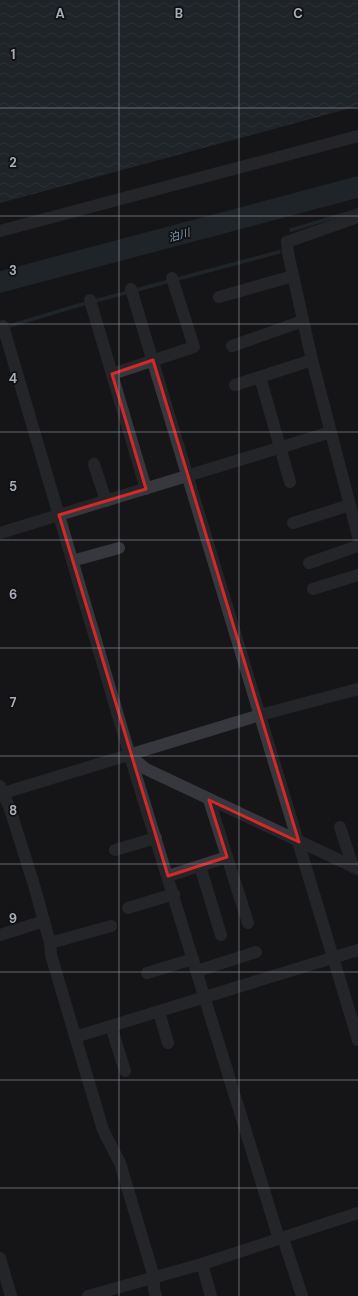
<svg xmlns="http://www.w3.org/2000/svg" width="358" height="1296" viewBox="0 0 358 1296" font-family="'DM Sans','Noto Sans JP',sans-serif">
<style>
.water{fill:url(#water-waves)}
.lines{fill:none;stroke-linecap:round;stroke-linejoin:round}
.stream{stroke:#2c353c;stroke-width:3.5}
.river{stroke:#2c353c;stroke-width:21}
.minor{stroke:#37383d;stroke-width:12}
.marked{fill:none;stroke:#d62828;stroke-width:3;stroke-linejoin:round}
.grid{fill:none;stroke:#a8adb8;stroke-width:1;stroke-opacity:0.55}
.labels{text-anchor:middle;stroke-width:3.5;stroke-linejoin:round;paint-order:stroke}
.water-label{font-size:11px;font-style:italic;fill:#7f9bb3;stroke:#111113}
.grid-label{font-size:13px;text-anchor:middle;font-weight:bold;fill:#a8adb8;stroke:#111113;stroke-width:3.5;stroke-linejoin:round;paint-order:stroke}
</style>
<defs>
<pattern id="water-waves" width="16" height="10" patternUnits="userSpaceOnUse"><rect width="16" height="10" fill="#2c353c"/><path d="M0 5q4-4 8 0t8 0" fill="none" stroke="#485056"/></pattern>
</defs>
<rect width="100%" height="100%" fill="#161618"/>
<path class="water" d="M0 0H358V106L0 203Z"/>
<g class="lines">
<g class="stream">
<path d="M291 230 358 210"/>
<path d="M6 327 76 306 279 252"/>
</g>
<path class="river" d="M0 282 358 187"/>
<g class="minor">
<path d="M358 217 287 242 288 253 312 360 358 536"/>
<path d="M0 231 358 136"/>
<path d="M131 289 358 1040"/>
<path d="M219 297 293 276"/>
<path d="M90 300 146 489"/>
<path d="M3 326 130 756 279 1239"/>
<path d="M232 346 303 321"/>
<path d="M112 374 194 347 172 278"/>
<path d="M260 377 290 482"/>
<path d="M235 385 312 360"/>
<path d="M94 464 106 501"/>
<path d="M293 523 350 505"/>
<path d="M0 533 331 432"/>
<path d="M72 561 119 548"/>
<path d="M309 563 358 546"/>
<path d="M313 589 358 575"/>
<path d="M130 756 146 769 358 869"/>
<path d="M0 786 10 809 34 885 50 943 51 955 103 1130 120 1163 154 1277V1289L156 1296"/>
<path d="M0 794 260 715 358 689"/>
<path d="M209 800 248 923"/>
<path d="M340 827 353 867"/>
<path d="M115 850 156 838"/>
<path d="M200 866 221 935"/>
<path d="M168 876 227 857"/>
<path d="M128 908 174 894"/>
<path d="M0 935 44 921"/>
<path d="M50 943 111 926"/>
<path d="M197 971 256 952"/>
<path d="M147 973 193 959"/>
<path d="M159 1012 168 1043"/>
<path d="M111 1026 125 1071"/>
<path d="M75 1037 358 950"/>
<path d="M283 1238 302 1296"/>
<path d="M0 1258 11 1296"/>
<path d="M202 1264 211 1296"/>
<path d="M88 1296 202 1264 358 1213"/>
</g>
</g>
<path d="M0 0H358V1296H0ZM153 360 299 842 209 800 227 857 168 876 59 515 146 489 112 374Z" fill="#161618" fill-opacity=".55" fill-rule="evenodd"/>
<path class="marked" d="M153 360 299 842 209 800 227 857 168 876 59 515 146 489 112 374Z"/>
<path class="grid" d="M119 0V1296M239 0V1296M0 108H358M0 216H358M0 324H358M0 432H358M0 540H358M0 648H358M0 756H358M0 864H358M0 972H358M0 1080H358M0 1188H358"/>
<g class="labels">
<g class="water-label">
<text transform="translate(179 235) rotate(-15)" y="4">泊川</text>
</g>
</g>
<g class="grid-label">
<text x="60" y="18">A</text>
<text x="179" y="18">B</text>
<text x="298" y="18">C</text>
<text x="13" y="59">1</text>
<text x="13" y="167">2</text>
<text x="13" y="275">3</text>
<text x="13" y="383">4</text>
<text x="13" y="491">5</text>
<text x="13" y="599">6</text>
<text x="13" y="707">7</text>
<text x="13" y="815">8</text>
<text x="13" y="923">9</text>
</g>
</svg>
